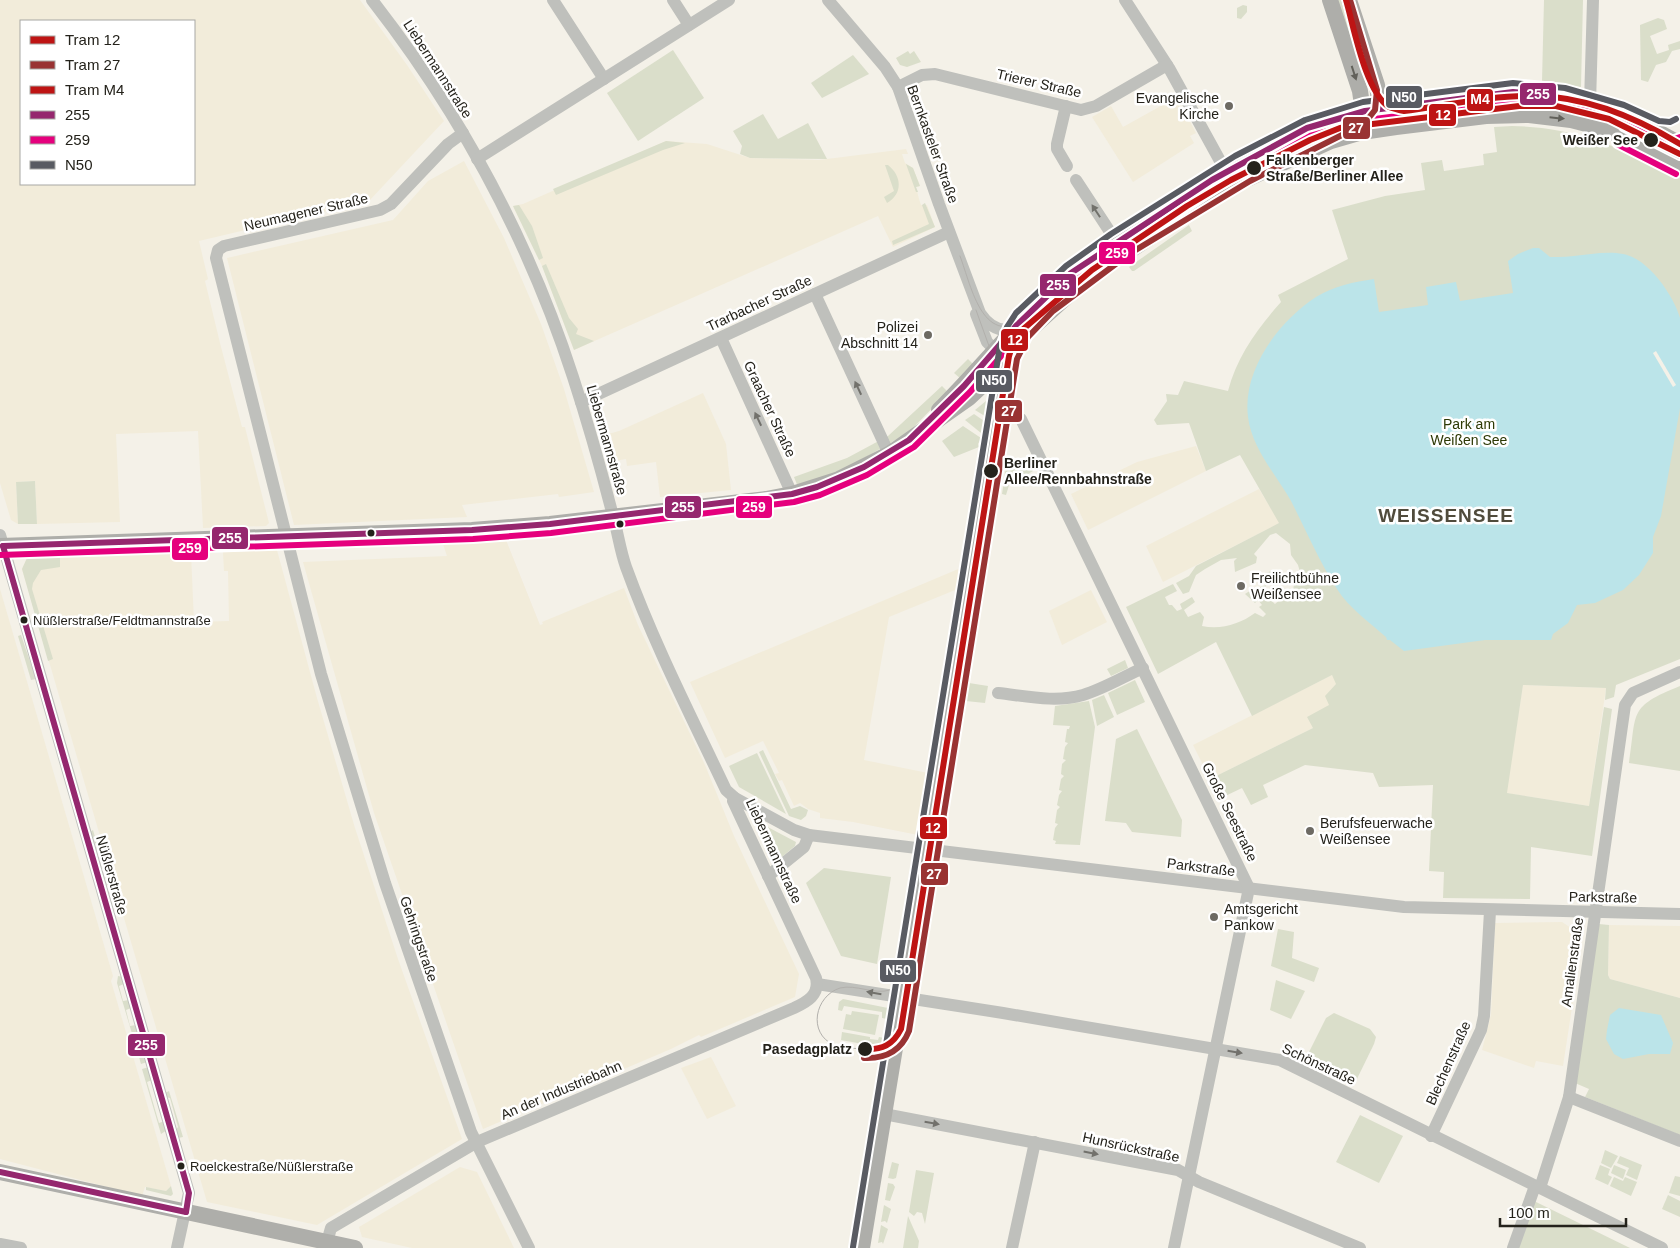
<svg xmlns="http://www.w3.org/2000/svg" width="1680" height="1248" viewBox="0 0 1680 1248" font-family="Arial,sans-serif">
<style>
.built{fill:#f2ecda;fill-rule:evenodd}
.green{fill:#dadeca}
.water{fill:#bbe4e9}
.pier{fill:#f4f1e8}
.lines{fill:none;stroke-linecap:round;stroke-linejoin:round}
.minor{stroke:#bfc0bc;stroke-width:12}
.major{stroke:#aeaeaa;stroke-width:16}
.tram{stroke:#b2b0ac;stroke-width:1}
.bus-1-casing{stroke:#fff;stroke-width:10}
.bus-2-casing{stroke:#fff;stroke-width:10}
.bus-3-casing{stroke:#fff;stroke-width:10}
.bus-1{stroke:#95276e;stroke-width:6}
.bus-2{stroke:#e5007d;stroke-width:6}
.bus-3{stroke:#595b62;stroke-width:6}
.tram-1-casing{stroke:#fff;stroke-width:10}
.tram-2-casing{stroke:#fff;stroke-width:10}
.tram-3-casing{stroke:#fff;stroke-width:10}
.tram-1{stroke:#be1414;stroke-width:6}
.tram-2{stroke:#933;stroke-width:6}
.tram-3{stroke:#be1414;stroke-width:6}
.oneway{fill:#62615b}
.oneway2{fill:#72716c}
.poi-dot{fill:#6d6a63;stroke:#fff;stroke-width:2}
.stop-dot{fill:#24221b;stroke:#fff;stroke-width:2}
.labels{text-anchor:middle;stroke-width:5;stroke-linejoin:round;paint-order:stroke}
.bus-label{font-size:13px;fill:#24221b;stroke:#fff;text-anchor:start}
.street-label{font-size:14px;fill:#24221b;stroke:#fff}
.poi-label{font-size:14px;fill:#24221b;stroke:#fff;text-anchor:start}
.stop-label{font-size:14px;font-weight:bold;fill:#24221b;stroke:#fff;text-anchor:end}
.park-label{font-size:14px;fill:#2d3905;stroke:#fff}
.district-label{font-size:19px;font-weight:bold;letter-spacing:1px;fill:#504b3c;stroke:#fff}
.line-badge{stroke:#fff;stroke-width:2}
.badge-label{font-size:14px;text-anchor:middle;font-weight:bold;fill:#fff}
</style>
<rect width="100%" height="100%" fill="#f4f1e8"/>
<g class="built">
<path d="M0 0H360L407 65 444 121 369 201 199 241 208 279 205 281 220 343 242 427H245L269 523 266 526 203 528 198 431 116 434 120 522 37 524 35 481 16 482 18 524 11 520 0 483ZM21 21H194V184H21Z"/>
<path d="M1177 97 1196 133 1190 136 1194 143 1133 182 1092 117 1111 106 1123 127Z"/>
<path d="M666 141 707 144 750 158 819 160 906 149 908 154H902L905 163 913 168 920 186 916 187 919 199 921 205H927L935 227 893 247 878 216 574 350 542 266 513 206 523 204Z"/>
<path d="M464 161 504 238 541 324 564 389 594 492 559 497 558 494 462 505 467 517 294 525 227 258 393 220 428 181Z"/>
<path d="M703 393 726 444 731 490 660 497 656 462 627 466 626 459 608 462 601 436 619 431Z"/>
<path d="M1196 446 1206 471 1088 530 1071 494 1137 462Z"/>
<path d="M1259 489 1280 523 1163 582 1146 546Z"/>
<path d="M506 540 540 625 543 624 542 622 624 588 638 625 705 765 734 836 799 974 795 997 701 1037 699 1035 671 1049 483 1129 374 813 303 562 447 556 443 544Z"/>
<path d="M277 550 317 698 355 828 398 959 462 1139 317 1225 207 1202 22 569 27 558 191 553 194 622 229 621 228 571H224L223 552Z"/>
<path d="M963 567 960 588 889 617 864 760 928 773 918 835 853 822 820 818V813L808 809 800 803 794 806 782 780 779 781 775 774 779 773 763 741 725 758 690 682Z"/>
<path d="M0 589 113 976 111 981 171 1186 166 1191 145 1187 142 1196 0 1159Z"/>
<path d="M1091 590 1107 622 1062 645 1049 611Z"/>
<path d="M1332 675 1337 684 1330 705 1313 728 1210 779 1193 745Z"/>
<path d="M1523 685 1606 688 1589 806 1506 793Z"/>
<path d="M1562 922 1583 936 1563 1066 1536 1061 1534 1068 1482 1050 1491 1014 1495 923Z"/>
<path d="M1609 925 1680 926V998L1610 979 1608 975Z"/>
<path d="M711 1057 736 1106 707 1119 681 1068Z"/>
<path d="M460 1167 477 1172 514 1248H412L362 1237 359 1227Z"/>
</g>
<g class="green">
<path d="M1336 0H1343L1364 67 1361 68Z"/>
<path d="M1544 0H1583L1581 87 1542 81Z"/>
<path d="M1243 5 1247 6V12L1241 19 1237 18V8Z"/>
<path d="M1658 18 1664 20 1667 29 1650 36 1657 54 1669 50 1668 45 1680 41V49L1672 51 1666 62 1656 65 1648 82 1641 80 1640 25Z"/>
<path d="M673 50 704 98 638 141 607 93Z"/>
<path d="M908 51 910 54 914 51 921 62 907 67 900 65 896 58Z"/>
<path d="M853 55 869 74 822 98 811 83Z"/>
<path d="M763 114 778 139 808 123 827 159 750 158 740 154 742 146 733 131Z"/>
<path d="M1512 126C1565 127 1611 142 1656 167L1658 164 1680 176V659L1616 685 1614 697 1605 700 1606 688 1523 685 1507 793 1589 806 1604 707 1612 709 1592 856 1531 847 1530 899 1443 898 1444 872 1429 871 1433 785 1379 787 1373 773 1305 765 1263 785 1268 797 1251 805 1242 788 1219 799 1210 779 1313 728 1307 717 1329 705 1325 696 1336 684 1332 675 1252 716 1216 642 1158 674 1126 607 1173 584 1177 591 1165 597 1169 605H1172L1177 611 1182 609 1180 604 1192 597 1195 602 1184 610 1188 617 1200 612 1204 617 1202 626C1221 630 1240 624 1255 613L1263 617 1266 614 1259 607 1262 605 1258 600 1255 603 1245 594 1248 592 1266 585C1262 595 1270 599 1275 604L1283 597 1282 593 1287 594 1293 591 1294 584 1302 579 1298 565 1291 555 1290 544 1276 533 1270 535 1254 554 1257 557 1256 563 1235 572 1234 561 1237 558 1221 560 1205 569 1196 575 1189 592 1183 594 1176 583 1189 576 1196 566 1279 523 1240 455 1206 471 1189 423 1157 425 1154 420 1167 401 1166 394 1178 395 1184 381 1228 391C1237 356 1258 328 1281 302L1278 295 1348 259 1332 210 1385 196 1425 190 1421 163 1442 160 1444 171 1484 165 1483 154 1497 152 1494 127Z"/>
<path d="M666 141 685 143 663 150 556 195 553 189Z"/>
<path d="M906 164 913 168 920 186 916 187 918 192H916Z"/>
<path d="M885 165H888C902 176 903 194 887 203L884 197 894 191Z"/>
<path d="M925 203 935 227 893 245 892 241 929 224 922 205Z"/>
<path d="M519 205 532 226 543 258 539 260 513 206Z"/>
<path d="M1189 225 1192 231 1134 271H1132L1129 267Z"/>
<path d="M546 264 569 318 578 329 576 334 594 341 574 350 542 266Z"/>
<path d="M968 359 973 364 961 379 954 373Z"/>
<path d="M942 386 948 392 909 432 835 475 798 487 794 477 847 458 888 436Z"/>
<path d="M986 401 990 406 988 418 975 410Z"/>
<path d="M974 414 987 423 986 431 981 433 965 420Z"/>
<path d="M963 426 981 438 978 444 979 447 954 457 942 441Z"/>
<path d="M1017 461 1029 465 1033 471 1015 482H1010L1006 495 1002 494 1006 466Z"/>
<path d="M35 481 37 524H18L16 482Z"/>
<path d="M60 557V567L41 570 33 583 32 589 53 659 48 661 22 569 27 558Z"/>
<path d="M1271 571 1273 585H1270L1261 575Z"/>
<path d="M21 635 36 679 31 680 18 636Z"/>
<path d="M1125 660 1128 668 1111 676 1107 669Z"/>
<path d="M1135 680 1145 702 1117 715 1108 693Z"/>
<path d="M969 683 988 686 985 703 966 701Z"/>
<path d="M1680 686V771L1629 763C1637 711 1628 707 1680 686Z"/>
<path d="M1104 695 1114 717 1097 726 1092 700Z"/>
<path d="M1089 701 1095 727 1080 845 1055 844 1056 841 1053 840 1055 828 1058 824 1055 823 1057 810 1060 807 1057 805 1059 795 1062 791 1059 790 1061 779 1064 776 1061 774 1062 764 1066 760 1063 759 1065 747 1068 743 1065 742 1067 729H1069L1070 726 1053 725 1055 706Z"/>
<path d="M1137 729 1182 820 1181 837 1132 832 1126 823 1105 821 1116 739Z"/>
<path d="M763 750 791 809 800 806 808 810 806 816 801 820 789 816 759 752Z"/>
<path d="M757 753 786 814 739 787 729 766Z"/>
<path d="M758 822 796 842 795 846 777 861 774 860 757 823Z"/>
<path d="M93 830 109 885 104 884 106 879 101 861 97 859 99 856 93 836 89 833Z"/>
<path d="M824 868 891 877 877 964 841 956 806 883Z"/>
<path d="M1599 924 1609 925 1608 975 1610 979 1680 998V1135L1585 1097 1589 1089 1575 1083Z"/>
<path d="M1278 929 1294 932 1292 958 1319 968 1314 982 1271 966Z"/>
<path d="M118 976 123 977 124 984 119 986 123 1001 129 1000 131 1008 126 1010 130 1026 136 1025 139 1034 133 1036 137 1050 143 1048 147 1062 141 1064 117 983Z"/>
<path d="M1276 980 1305 991 1291 1019 1270 1010Z"/>
<path d="M843 999 888 1008 887 1019 882 1018V1012L844 1006 842 1011 838 1010 839 1002Z"/>
<path d="M852 1011 879 1015 875 1035 843 1029 846 1014 851 1015Z"/>
<path d="M1334 1013 1370 1029 1376 1037 1374 1044 1354 1085 1305 1060 1326 1018Z"/>
<path d="M842 1032 870 1037V1039L878 1040 879 1037 884 1038 883 1045 879 1047 841 1040Z"/>
<path d="M149 1067 152 1080 147 1082 159 1123 165 1121 167 1130 161 1134 142 1069Z"/>
<path d="M169 1091 183 1137 178 1138 176 1130 178 1127 170 1098 166 1097 165 1093Z"/>
<path d="M1360 1115 1403 1136 1379 1183 1336 1162Z"/>
<path d="M1605 1150 1618 1156 1611 1168 1601 1163Z"/>
<path d="M1620 1156 1642 1165 1637 1180 1626 1175 1629 1168 1617 1163Z"/>
<path d="M892 1162 899 1164 896 1178 893 1179 888 1178Z"/>
<path d="M1600 1165 1610 1169 1608 1175 1612 1177 1608 1185 1595 1179Z"/>
<path d="M1614 1165 1626 1170 1623 1179 1611 1173Z"/>
<path d="M916 1170 934 1173 925 1224 922 1213 917 1212 914 1216 909 1212Z"/>
<path d="M1675 1176 1680 1177V1196L1669 1193Z"/>
<path d="M1614 1177 1623 1181 1625 1177 1637 1182 1631 1196 1610 1186Z"/>
<path d="M888 1183 893 1184 895 1187 890 1201 885 1200Z"/>
<path d="M171 1186 173 1194 171 1196 146 1190V1187L166 1191Z"/>
<path d="M1668 1195 1680 1201V1217L1662 1209Z"/>
<path d="M1534 1201 1630 1248H1518Z"/>
<path d="M884 1205 891 1209 887 1223 885 1221 881 1222Z"/>
<path d="M908 1216 919 1241 918 1248H903Z"/>
<path d="M881 1225 888 1229 883 1244 882 1242 878 1243Z"/>
</g>
<g class="water">
<path d="M1533 248H1539L1550 257H1558C1578 257 1603 250 1623 254 1648 258 1674 296 1680 318V408L1661 516 1653 537V553L1639 575 1623 590 1595 603 1577 605 1568 623 1553 634 1551 640H1485L1404 651 1390 640H1387L1386 637C1369 622 1349 608 1337 589 1319 561 1306 530 1291 501 1276 474 1252 449 1248 417 1242 370 1279 321 1316 297 1334 286 1354 282 1374 279L1379 312 1428 305 1426 287 1456 282 1460 301 1513 293 1508 261 1518 254Z"/>
<path d="M1619 1008 1661 1015 1673 1043 1670 1054H1649L1623 1059 1614 1054 1606 1039 1607 1030 1610 1015Z"/>
</g>
<path class="pier" d="M1656 351 1676 385 1673 387 1653 353Z"/>
<g class="lines">
<g class="minor">
<path d="M372 0C460 113 529 241 573 377 588 423 601 469 613 516 618 533 620 550 626 567 654 644 691 716 726 790L735 798 794 830 809 835 1404 907 1680 914"/>
<path d="M553 0 604 79"/>
<path d="M673 0 689 25"/>
<path d="M828 0 885 67 898 87 939 204 980 313C988 325 999 333 1014 329"/>
<path d="M1125 0 1169 68 1230 179"/>
<path d="M898 87 922 75 935 74 1081 110 1096 106 1167 65"/>
<path d="M1590 103 1593 0"/>
<path d="M1066 106 1057 144V149L1067 166"/>
<path d="M463 133 448 144 391 204 380 210 224 246 218 250 216 258 321 674 385 883 471 1132 529 1248"/>
<path d="M477 159 729 0"/>
<path d="M1076 180 1116 241"/>
<path d="M815 294 889 454"/>
<path d="M976 314 987 342 1001 356"/>
<path d="M721 338 792 494"/>
<path d="M581 402 949 232"/>
<path d="M1021 419 1249 888 1174 1248"/>
<path d="M0 535 189 1193 177 1248"/>
<path d="M998 693C1026 696 1055 703 1083 695 1103 689 1123 677 1143 668"/>
<path d="M768 876 804 847 809 835"/>
<path d="M817 984 1003 1013 1280 1060 1662 1248"/>
<path d="M1569 1097 1680 1141"/>
<path d="M884 1114 1178 1170 1199 1182 1360 1248"/>
<path d="M1431 1136 1481 1030 1484 1016 1490 911"/>
<path d="M1540 1188 1569 1097 1625 705 1633 693 1680 672"/>
<path d="M327 1242 331 1228 477 1142 794 1008C807 1002 820 995 816 978L733 801 735 798"/>
<path d="M0 1244 21 1248"/>
<path d="M1012 1248 1035 1142"/>
<path d="M1513 1248 1535 1186"/>
</g>
<g class="major">
<path d="M1330 0 1360 91 1363 112 1370 120"/>
<path d="M1349 0 1377 85 1380 109 1374 117"/>
<path d="M939 410C983 366 1022 316 1070 275 1099 250 1134 230 1166 209 1211 180 1257 150 1307 129 1343 113 1382 109 1420 104 1451 100 1483 92 1514 92 1575 93 1628 114 1680 144"/>
<path d="M0 546 472 530 550 524 766 499 792 494 839 479 889 454 969 398 1001 368 1022 337 1073 291 1103 268 1203 203 1234 185 1331 141 1362 132 1396 127 1486 116 1529 115 1571 120 1606 129 1680 166"/>
<path d="M0 1172 355 1248"/>
<path d="M862 1248 998 424C1003 393 1001 342 1023 319"/>
</g>
<g class="tram">
<path d="M1666 142 1680 146"/>
<path d="M960 256C972 288 983 351 1030 317"/>
<path d="M976 310 998 371 1001 394"/>
<path d="M865 1049C855 1048 843 1049 834 1045 807 1033 815 996 840 988 856 984 874 995 890 990L905 976 908 959"/>
</g>
<defs>
<g id="bus-1">
<path d="M3 546 472 530 550 524 792 494 817 487 864 467 909 440 964 386 1016 326 1071 273 1212 180 1307 128 1365 111 1513 92 1563 97 1590 103 1621 113 1680 144"/>
<path d="M3 546 189 1193 186 1212"/>
<path d="M0 1172 186 1212"/>
</g>
<g id="bus-2">
<path d="M1617 144 1676 174"/>
<path d="M0 555 473 539 551 533 794 502 820 495 867 475 914 447 970 392 1022 332 1076 280 1217 188 1310 136 1367 120 1513 101 1562 106 1588 111 1618 121 1655 138 1672 140 1680 137"/>
</g>
<g id="bus-3">
<path d="M1623 127 1680 156"/>
<path d="M853 1247 1000 346 1007 327 1016 313 1066 266 1111 234 1235 156 1305 120 1363 102 1513 83 1565 88 1624 105 1659 121 1670 122 1676 119"/>
</g>
</defs>
<use href="#bus-1" class="bus-1-casing"/>
<use href="#bus-2" class="bus-2-casing"/>
<use href="#bus-3" class="bus-3-casing"/>
<use href="#bus-1" class="bus-1"/>
<use href="#bus-2" class="bus-2"/>
<use href="#bus-3" class="bus-3"/>
<defs>
<path id="tram-1" d="M865 1049C882 1050 893 1045 901 1029L1009 356 1013 343 1021 331 1092 270 1187 206 1231 180 1310 140 1340 128 1519 106H1556L1609 119 1680 154"/>
<path id="tram-2" d="M864 1058C886 1059 901 1051 909 1031L1017 359 1028 337 1053 311 1129 254 1250 181 1364 124 1375 110 1377 90 1350 0"/>
<path id="tram-3" d="M1346 0C1354 27 1365 91 1389 107 1394 109 1399 110 1404 111 1448 105 1492 95 1537 96 1588 97 1637 118 1680 144"/>
</defs>
<use href="#tram-1" class="tram-1-casing"/>
<use href="#tram-2" class="tram-2-casing"/>
<use href="#tram-3" class="tram-3-casing"/>
<use href="#tram-1" class="tram-1"/>
<use href="#tram-2" class="tram-2"/>
<use href="#tram-3" class="tram-3"/>
</g>
<defs><path id="oneway-solid" d="M-6-.8H1V-3.2L6.5 0L1 3.2V.8H-6Z" transform="scale(1.25)"/></defs>
<g class="oneway">
<use href="#oneway-solid" transform="translate(1354 73) rotate(72)"/>
<use href="#oneway-solid" transform="translate(1557 118) rotate(6)"/>
</g>
<g class="oneway2">
<use href="#oneway-solid" transform="translate(1096 211) rotate(-123)"/>
<use href="#oneway-solid" transform="translate(858 388) rotate(-115)"/>
<use href="#oneway-solid" transform="translate(758 419) rotate(-115)"/>
<use href="#oneway-solid" transform="translate(874 993) rotate(-170)"/>
<use href="#oneway-solid" transform="translate(1235 1052) rotate(9)"/>
<use href="#oneway-solid" transform="translate(932 1123) rotate(10)"/>
<use href="#oneway-solid" transform="translate(1091 1153) rotate(11)"/>
</g>
<g class="poi-dot">
<circle cx="1229" cy="106" r="5"/>
<circle cx="928" cy="335" r="5"/>
<circle cx="1241" cy="586" r="5"/>
<circle cx="1310" cy="831" r="5"/>
<circle cx="1214" cy="917" r="5"/>
</g>
<g class="stop-dot">
<circle cx="1651" cy="140" r="8"/>
<circle cx="1254" cy="168" r="8"/>
<circle cx="991" cy="471" r="8"/>
<circle cx="620" cy="524" r="4.5"/>
<circle cx="371" cy="533" r="4.5"/>
<circle cx="24" cy="620" r="4.5"/>
<circle cx="865" cy="1049" r="8"/>
<circle cx="181" cy="1166" r="4.5"/>
</g>
<g class="labels">
<g class="bus-label">
<text x="33" y="625">Nüßlerstraße/Feldtmannstraße</text>
<text x="190" y="1171">Roelckestraße/Nüßlerstraße</text>
</g>
<g class="street-label">
<text transform="translate(438 69) rotate(57)" y="5">Liebermannstraße</text>
<text transform="translate(1039 83) rotate(13)" y="5">Trierer Straße</text>
<text transform="translate(933 144) rotate(70)" y="5">Bernkasteler Straße</text>
<text transform="translate(306 212) rotate(-13)" y="5">Neumagener Straße</text>
<text transform="translate(759 303) rotate(-25)" y="5">Trarbacher Straße</text>
<text transform="translate(770 409) rotate(65)" y="5">Graacher Straße</text>
<text transform="translate(607 440) rotate(74)" y="5">Liebermannstraße</text>
<text transform="translate(1230 812) rotate(64)" y="5">Große Seestraße</text>
<text transform="translate(774 851) rotate(65)" y="5">Liebermannstraße</text>
<text transform="translate(1201 867) rotate(7)" y="5">Parkstraße</text>
<text transform="translate(112 875) rotate(74)" y="5">Nüßlerstraße</text>
<text transform="translate(1603 897) rotate(1)" y="5">Parkstraße</text>
<text transform="translate(419 939) rotate(71)" y="5">Gehringstraße</text>
<text transform="translate(1572 962) rotate(-82)" y="5">Amalienstraße</text>
<text transform="translate(1448 1063) rotate(-66)" y="5">Blechenstraße</text>
<text transform="translate(1319 1064) rotate(25)" y="5">Schönstraße</text>
<text transform="translate(561 1090) rotate(-23)" y="5">An der Industriebahn</text>
<text transform="translate(1131 1147) rotate(12)" y="5">Hunsrückstraße</text>
</g>
<g class="poi-label">
<text x="1219" y="103" text-anchor="end">Evangelische<tspan x="1219" dy="16">Kirche</tspan></text>
<text x="918" y="332" text-anchor="end">Polizei<tspan x="918" dy="16">Abschnitt 14</tspan></text>
<text x="1251" y="583">Freilichtbühne<tspan x="1251" dy="16">Weißensee</tspan></text>
<text x="1320" y="828">Berufsfeuerwache<tspan x="1320" dy="16">Weißensee</tspan></text>
<text x="1224" y="914">Amtsgericht<tspan x="1224" dy="16">Pankow</tspan></text>
</g>
<g class="stop-label">
<text x="1638" y="145">Weißer See</text>
<text x="1266" y="165" text-anchor="start">Falkenberger<tspan x="1266" dy="16">Straße/Berliner Allee</tspan></text>
<text x="1004" y="468" text-anchor="start">Berliner<tspan x="1004" dy="16">Allee/Rennbahnstraße</tspan></text>
<text x="852" y="1054">Pasedagplatz</text>
</g>
<g class="park-label">
<text x="1469" y="429">Park am<tspan x="1469" dy="16">Weißen See</tspan></text>
</g>
<g class="district-label">
<text x="1446" y="522">WEISSENSEE</text>
</g>
</g>
<g class="line-badge">
<rect x="1519" y="82" width="38" height="24" rx="5" fill="#95276e"/>
<rect x="1385" y="85" width="38" height="24" rx="5" fill="#595b62"/>
<rect x="1466" y="88" width="28" height="24" rx="5" fill="#be1414"/>
<rect x="1428" y="103" width="29" height="24" rx="5" fill="#be1414"/>
<rect x="1342" y="116" width="29" height="24" rx="5" fill="#933"/>
<rect x="1098" y="241" width="38" height="24" rx="5" fill="#e5007d"/>
<rect x="1039" y="273" width="38" height="24" rx="5" fill="#95276e"/>
<rect x="1000" y="328" width="29" height="24" rx="5" fill="#be1414"/>
<rect x="975" y="369" width="38" height="24" rx="5" fill="#595b62"/>
<rect x="994" y="399" width="29" height="24" rx="5" fill="#933"/>
<rect x="735" y="495" width="38" height="24" rx="5" fill="#e5007d"/>
<rect x="664" y="495" width="38" height="24" rx="5" fill="#95276e"/>
<rect x="211" y="526" width="38" height="24" rx="5" fill="#95276e"/>
<rect x="171" y="537" width="38" height="24" rx="5" fill="#e5007d"/>
<rect x="919" y="816" width="29" height="24" rx="5" fill="#be1414"/>
<rect x="920" y="862" width="29" height="24" rx="5" fill="#933"/>
<rect x="879" y="959" width="38" height="24" rx="5" fill="#595b62"/>
<rect x="127" y="1033" width="39" height="24" rx="5" fill="#95276e"/>
</g>
<g class="badge-label">
<text x="1538" y="99">255</text>
<text x="1404" y="102">N50</text>
<text x="1480" y="104">M4</text>
<text x="1443" y="120">12</text>
<text x="1356" y="133">27</text>
<text x="1117" y="258">259</text>
<text x="1058" y="290">255</text>
<text x="1015" y="345">12</text>
<text x="994" y="385">N50</text>
<text x="1009" y="416">27</text>
<text x="754" y="512">259</text>
<text x="683" y="512">255</text>
<text x="230" y="543">255</text>
<text x="190" y="553">259</text>
<text x="933" y="833">12</text>
<text x="934" y="879">27</text>
<text x="898" y="975">N50</text>
<text x="146" y="1050">255</text>
</g>
<rect x="20" y="20" width="175" height="165" fill="#ffffff" stroke="#a7a7a4"/>
<rect x="30" y="36" width="25" height="8" fill="#be1414" stroke="#a7a7a4"/>
<text x="65" y="45" font-size="15" fill="#24221b">Tram 12</text>
<rect x="30" y="61" width="25" height="8" fill="#993333" stroke="#a7a7a4"/>
<text x="65" y="70" font-size="15" fill="#24221b">Tram 27</text>
<rect x="30" y="86" width="25" height="8" fill="#be1414" stroke="#a7a7a4"/>
<text x="65" y="95" font-size="15" fill="#24221b">Tram M4</text>
<rect x="30" y="111" width="25" height="8" fill="#95276e" stroke="#a7a7a4"/>
<text x="65" y="120" font-size="15" fill="#24221b">255</text>
<rect x="30" y="136" width="25" height="8" fill="#e5007d" stroke="#a7a7a4"/>
<text x="65" y="145" font-size="15" fill="#24221b">259</text>
<rect x="30" y="161" width="25" height="8" fill="#595b62" stroke="#a7a7a4"/>
<text x="65" y="170" font-size="15" fill="#24221b">N50</text>
<path d="M1500 1218v8h126v-8" fill="none" stroke="#24221b" stroke-width="2.5"/>
<text x="1508" y="1218" font-size="15" fill="#24221b" stroke="#ffffff" stroke-width="4" paint-order="stroke">100 m</text>
</svg>
